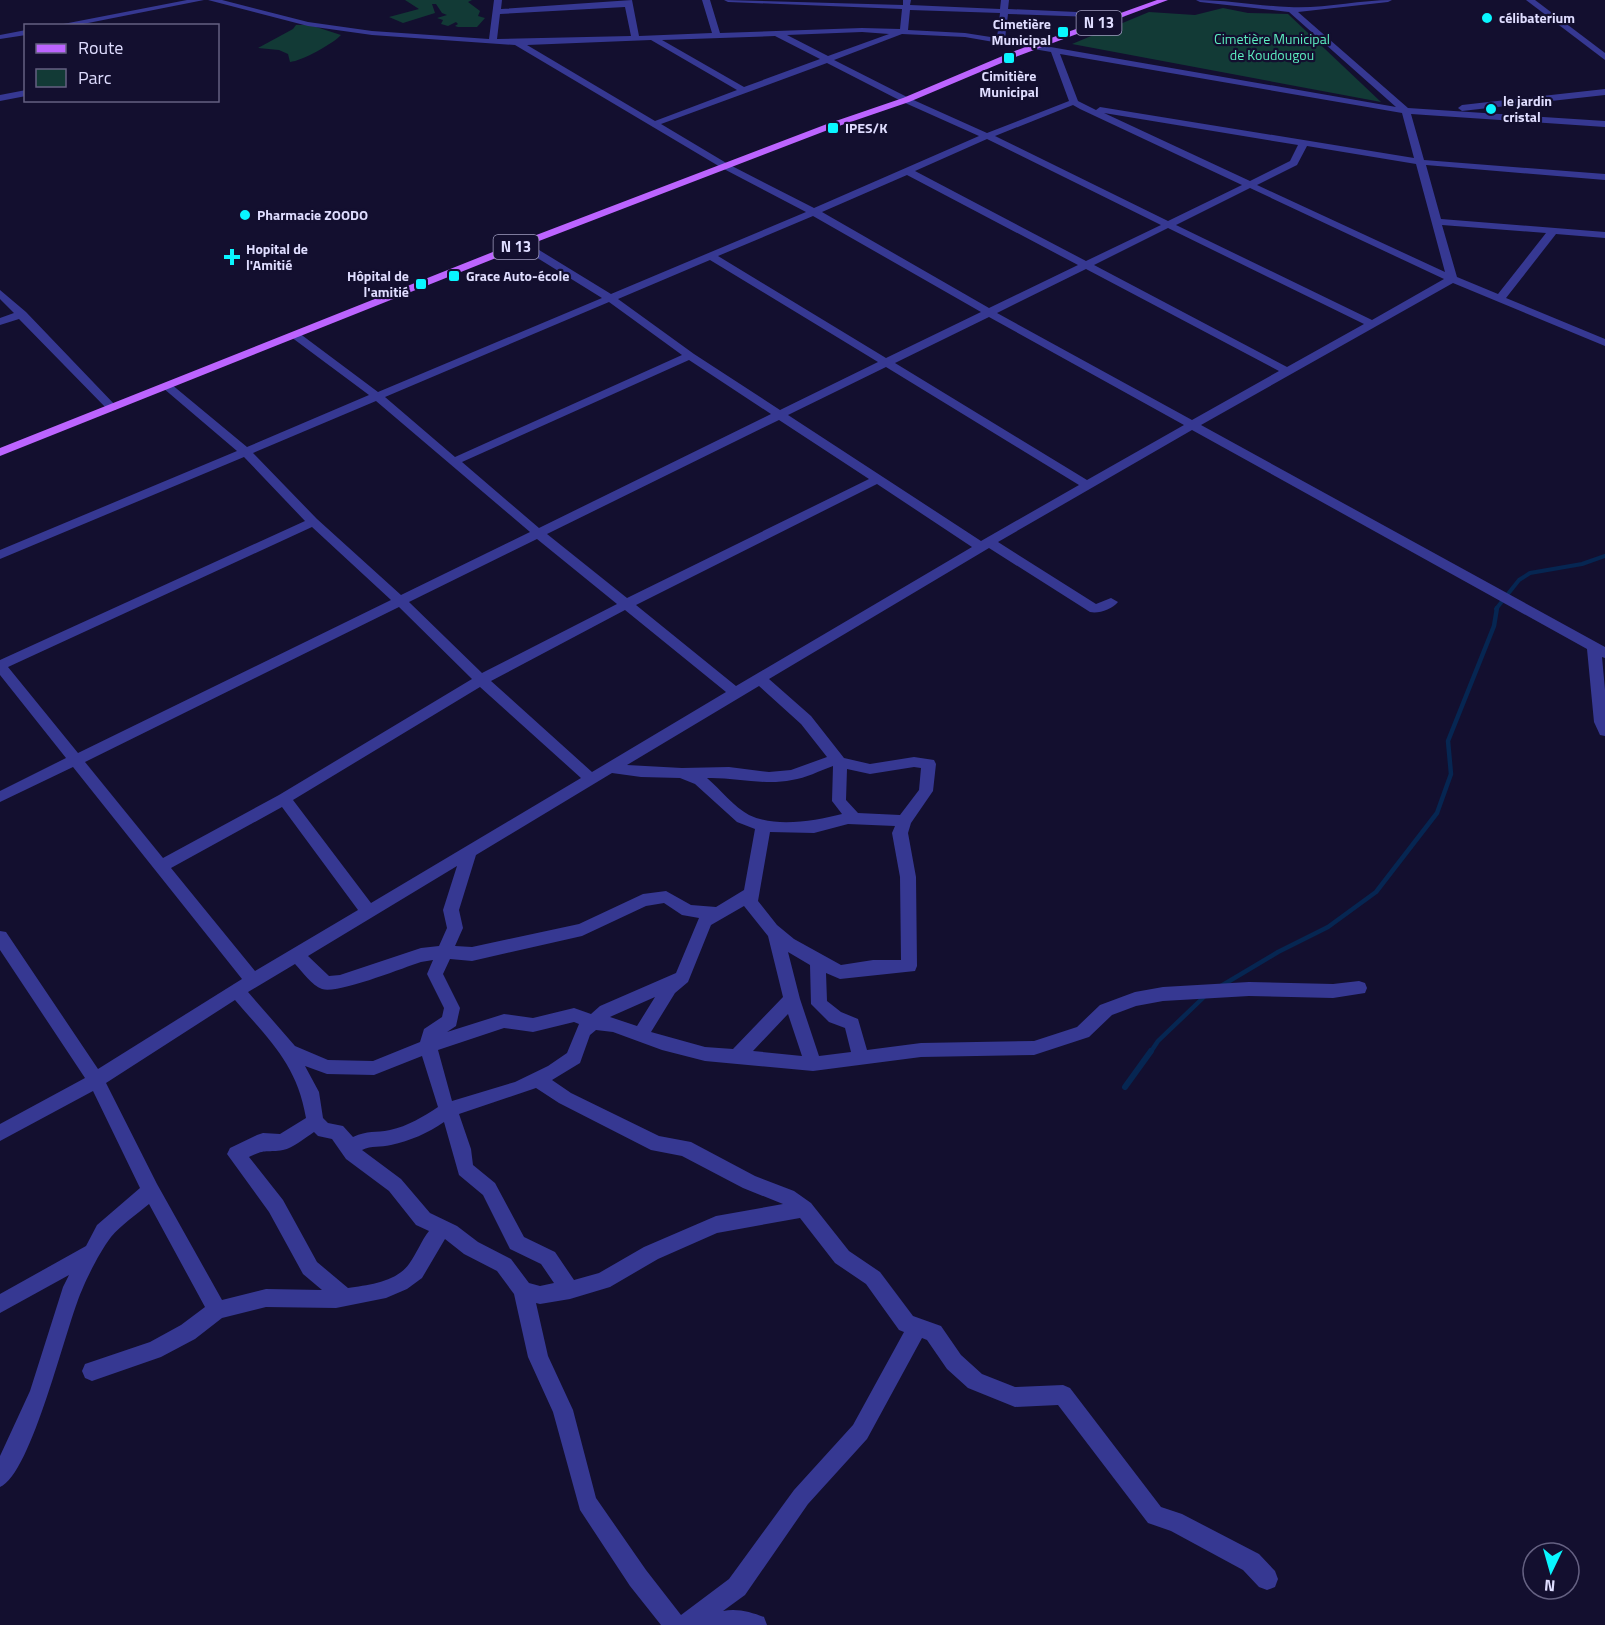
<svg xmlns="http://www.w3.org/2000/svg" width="1605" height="1625" viewBox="0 0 1605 1625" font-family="'Titillium Web',sans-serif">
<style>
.green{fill:#123a36}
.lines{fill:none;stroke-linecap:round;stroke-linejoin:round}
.stream-far2{stroke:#062652;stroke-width:4}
.stream-far1{stroke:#062652;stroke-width:4.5}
.stream{stroke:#062652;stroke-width:6}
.minor{fill:#363892;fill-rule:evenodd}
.major{fill:#bc64ff;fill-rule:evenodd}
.poi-dot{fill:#09f6ff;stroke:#130f2f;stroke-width:2}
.labels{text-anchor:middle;stroke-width:4.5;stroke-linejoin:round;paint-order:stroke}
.far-poi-label{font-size:14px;font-weight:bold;fill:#dfddff;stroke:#130f2f;text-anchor:start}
.far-park-label{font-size:14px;fill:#5cecbf;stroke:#130f2f}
.shield{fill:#130f2f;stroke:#a29fc1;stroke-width:1.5}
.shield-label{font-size:15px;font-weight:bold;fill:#dfddff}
</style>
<rect width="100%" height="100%" fill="#130f2f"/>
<g class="green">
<path d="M405 0H472L468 2 480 11 478 16 485 18 477 27H458L455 26 458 24 456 22 448 26 441 24 443 20 437 18 447 15 442 13 436 4H432L435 13 403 23 389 17 419 9Z"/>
<path d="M1223 8 1248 13 1288 14 1381 102 1072 44 1149 12 1195 15Z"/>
<path d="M296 25H310L341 35C334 43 302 61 290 62L288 54 279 50 258 48 293 29Z"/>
</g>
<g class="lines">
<path class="stream-far2" d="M1496 609 1519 580 1530 573 1582 564 1605 556"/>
<g class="stream-far1">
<path d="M1221 986 1278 952 1328 927 1376 892 1437 813 1451 774 1448 741 1494 626 1497 608"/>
<path d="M1150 1053 1158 1041 1206 995"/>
</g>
<path class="stream" d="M1125 1087 1151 1051"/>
<g class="minor">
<path d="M187 0H204L73 26H53Z"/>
<path d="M208 0H222L308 22 372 31 489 39 494 0H502L501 9 632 0 639 36 712 33 702 0H710L720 33 862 28 900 29 902 9 728 2 724 0 903 5V0H911L910 5 1000 9 1001 0H1009L1008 9 1121 14 1125 16 1121 18 1008 14 1005 39 1396 107 1289 12 1200 2 1196 0C1228 0 1258 6 1289 7 1322 9 1358 0 1392 0L1388 2 1298 12 1408 108 1605 121V127L1411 114 1424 160 1605 174V180L1426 165 1441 219 1605 232V238L1556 234 1506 298 1605 339V346L1453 283 1201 425 1605 647V658L1602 657 1605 690V736L1600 735 1594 722 1587 649 1192 430 998 542 1096 604 1111 598 1118 602C1112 609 1099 614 1090 612L989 548 769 679 811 716 844 758 870 764 914 757 934 760 936 764 933 791 911 823 908 833 916 877 917 966 915 971 840 979 826 973 827 1001 841 1012 858 1019 867 1050 921 1043 1034 1041 1077 1027 1100 1005 1135 992 1163 987 1249 982 1333 984 1359 981 1365 983 1367 988 1365 993 1333 998 1249 996 1163 1001 1136 1006 1112 1015 1089 1037 1034 1055 921 1057 813 1071 705 1061 662 1050 613 1032 596 1030 590 1035 580 1063 552 1080 571 1093 659 1136 691 1142 755 1176 794 1191 811 1203 849 1251 880 1272 913 1316 941 1326 961 1355 982 1374 1015 1387 1063 1385 1070 1388 1161 1507 1182 1514 1259 1554 1275 1571 1278 1579 1275 1587 1267 1590 1259 1587 1243 1570 1171 1531 1148 1523 1058 1405 1015 1407 968 1388 947 1369 927 1340 922 1338 867 1439 808 1504 745 1595 723 1611C737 1608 751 1612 764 1617L767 1625H661L630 1586 580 1510 553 1412 528 1357 514 1294 497 1271 464 1254 445 1239 422 1278 407 1289 386 1298 336 1308 266 1307 222 1318 195 1339 161 1357 92 1381 85 1378 82 1371 85 1364 150 1342 181 1325 205 1307 149 1204C137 1214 121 1225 111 1237 101 1250 88 1275 82 1290 66 1325 32 1474 0 1487V1456L30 1391 63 1287 69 1275 0 1313V1294L86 1246 97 1225 140 1188 93 1091 0 1141V1124L85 1078 0 950V931L6 932 98 1069 242 979 73 767 0 802V791L66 758 0 675V660L305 521 244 457 0 559V550L237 451 163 388V384H171L247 447 369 395 291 337V333H299L378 392 602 298 518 246V242H526L611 294 806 212 722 168 515 45 372 35 308 26ZM625 7 631 36 497 39 500 14ZM910 10 1000 13 997 38 965 33 908 30ZM862 32 889 34 828 56 787 35ZM902 34 965 37 1051 52 1069 101 987 133 909 98 834 60ZM775 36 820 59 744 87 662 40ZM651 40 737 90 655 121 527 45ZM1060 54 1402 113 1414 158 1100 107 1096 110 1078 101ZM827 63 903 102 979 136 814 208 728 164 661 124ZM1073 105 1080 109 1242 185 1168 221 995 136ZM1104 113 1298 145 1290 161 1250 181ZM987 139 1161 225 1086 261 915 171ZM1307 146 1416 164 1445 272 1257 185 1297 165ZM907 175 1078 265 989 308 822 212ZM1250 188 1444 279 1372 320 1176 225ZM813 216 981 312 886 358 718 256ZM1442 225 1546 233 1498 294 1457 277ZM1168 228 1364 324 1287 367 1094 265ZM710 260 878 362 780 410 694 354 618 299ZM1086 269 1279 371 1192 420 997 313ZM609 302 682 355 455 457 385 397ZM989 317 1184 425 1087 480 895 363ZM689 360 771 414 539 528 462 462ZM886 367 1079 485 981 541 788 415ZM376 401 530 532 401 595 317 519 253 453ZM779 420 869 479 627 598 547 534ZM877 484 972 547 736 686 636 605ZM312 527 391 600 78 753 8 667ZM537 539 617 604 482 673 409 602ZM399 607 472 679 279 795 163 858 85 762ZM625 610 726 692 592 772 491 681ZM759 686 801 724 827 757 791 770 769 772 729 767 682 768 627 765ZM480 687 581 778 371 903 293 800ZM833 766 832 801 842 814C814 821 776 828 749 815 734 807 720 789 707 778 735 777 764 786 792 780 806 778 819 771 833 766ZM914 767 921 768 919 790 900 815 858 813 846 800 847 769 870 774ZM612 773 641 777 680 778 695 784 737 822 755 829 744 890 716 907 691 905 666 891 643 894 579 924 472 947 455 946 463 928 459 910 476 855ZM282 807 358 910 255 971 171 868ZM848 824 895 826 892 833 900 877 901 960H873L841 965 794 939 777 925 758 901 770 832 814 833ZM457 866 443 910 447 928 439 946 421 948 340 975 329 976 308 956ZM664 903 682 915 699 918 676 973 600 1006 591 1014 574 1008 533 1018 504 1014 447 1032 456 1026 460 1008 443 974 450 959 472 961 582 936 646 906ZM744 906 768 936 783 997 733 1049 705 1047 651 1032 675 993 688 982 711 925ZM788 952 810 965 811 1004 829 1022 845 1028 851 1052 819 1056 800 999ZM433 960 427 974 444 1008 442 1017 424 1029 420 1042 373 1061 328 1060 295 1046 248 992 295 964C302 971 312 986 322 989 339 994 402 968 421 962ZM655 997 637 1026 610 1017 612 1016ZM235 1000C269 1040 297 1064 306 1118L280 1134 263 1133 257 1135 230 1148 227 1154 269 1212 303 1274 322 1290 266 1289 222 1300 157 1184 106 1083ZM788 1014 802 1056 753 1051ZM574 1022 579 1024 567 1053 548 1066 515 1082 452 1101 438 1050 504 1028 533 1032ZM422 1056 438 1107C423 1117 408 1126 390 1130 375 1133 368 1130 353 1137L343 1126 328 1123 323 1118 319 1092 305 1066 327 1074 374 1075ZM536 1088 559 1103 651 1150 682 1156 743 1188 783 1204 716 1216 644 1247 599 1273 574 1280 555 1252 524 1237 495 1183 473 1165 471 1149 459 1114ZM444 1122 459 1175 483 1195 510 1249 541 1264 554 1283 540 1286 529 1283 511 1259 478 1242 457 1226 430 1213 401 1179 362 1150C372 1145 380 1148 391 1145 410 1141 428 1133 444 1122ZM314 1132 318 1136 332 1139 346 1159 389 1191 416 1225 429 1231C421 1241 417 1253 409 1264 396 1282 369 1285 348 1288L317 1262 283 1200 249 1157C267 1148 266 1153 283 1150 293 1148 305 1138 314 1132ZM800 1218 835 1263 866 1284 899 1330 904 1332 853 1425 794 1490 729 1579 681 1615 646 1570 596 1498 573 1410 548 1356 536 1303 540 1304 570 1299 610 1287 658 1259 717 1233Z"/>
<path d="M1526 0H1535L1605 53V60Z"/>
<path d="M26 30V35L0 39V35Z"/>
<path d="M1605 89V95L1462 111 1458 108 1462 105Z"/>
<path d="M26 90V96L0 101V95Z"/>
<path d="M0 290 26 312 116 406V410H108L19 319 0 325V318L14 313 0 299Z"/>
</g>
<path class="major" d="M1157 0H1168L1018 56 909 102 833 128 526 246 0 456V448L518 242 827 124 903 98 1012 52Z"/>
</g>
<g class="poi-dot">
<circle cx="1487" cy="18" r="6"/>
<rect x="1057" y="26" width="12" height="12" rx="3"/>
<rect x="1003" y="52" width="12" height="12" rx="3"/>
<circle cx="1491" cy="109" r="6"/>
<rect x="827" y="122" width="12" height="12" rx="3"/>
<circle cx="245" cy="215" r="6"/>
<path d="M229 248h6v6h6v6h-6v6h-6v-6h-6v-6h6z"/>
<rect x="448" y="270" width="12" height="12" rx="3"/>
<rect x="415" y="278" width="12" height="12" rx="3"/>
</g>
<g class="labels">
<g class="far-poi-label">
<text x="1499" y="23">célibaterium</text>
<text x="1051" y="29" text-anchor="end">Cimetière<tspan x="1051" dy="16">Municipal</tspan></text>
<text x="1009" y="81" text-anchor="middle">Cimitière<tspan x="1009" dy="16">Municipal</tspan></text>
<text x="1503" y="106">le jardin<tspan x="1503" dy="16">cristal</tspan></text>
<text x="845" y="133">IPES/K</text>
<text x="257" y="220">Pharmacie ZOODO</text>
<text x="246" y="254">Hopital de<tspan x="246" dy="16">l'Amitié</tspan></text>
<text x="409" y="281" text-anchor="end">Hôpital de<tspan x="409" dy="16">l'amitié</tspan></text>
<text x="466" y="281">Grace Auto-école</text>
</g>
<g class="far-park-label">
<text x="1272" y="44">Cimetière Municipal<tspan x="1272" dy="16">de Koudougou</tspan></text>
</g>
<g class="shield">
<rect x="1076.5" y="11" width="45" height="24" rx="4.5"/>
<rect x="493.5" y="235" width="45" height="24" rx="4.5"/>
</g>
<g class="shield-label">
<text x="1099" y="28">N 13</text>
<text x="516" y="252">N 13</text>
</g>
</g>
<rect x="24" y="24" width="195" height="78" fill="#130f2f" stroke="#656182" stroke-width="1.5"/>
<rect x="36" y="44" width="30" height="9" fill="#bc64ff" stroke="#656182" stroke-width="1.5"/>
<text x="78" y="54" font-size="18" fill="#dfddff">Route</text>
<rect x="36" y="69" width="30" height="18" fill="#123a36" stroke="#656182" stroke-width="1.5"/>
<text x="78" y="84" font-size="18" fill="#dfddff">Parc</text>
<g transform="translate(1551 1571) rotate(185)"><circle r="28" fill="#130f2f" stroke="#656182" stroke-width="1.5"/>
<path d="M0-4.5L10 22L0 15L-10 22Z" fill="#09f6ff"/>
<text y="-9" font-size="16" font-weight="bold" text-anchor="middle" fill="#dfddff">N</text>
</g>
</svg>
